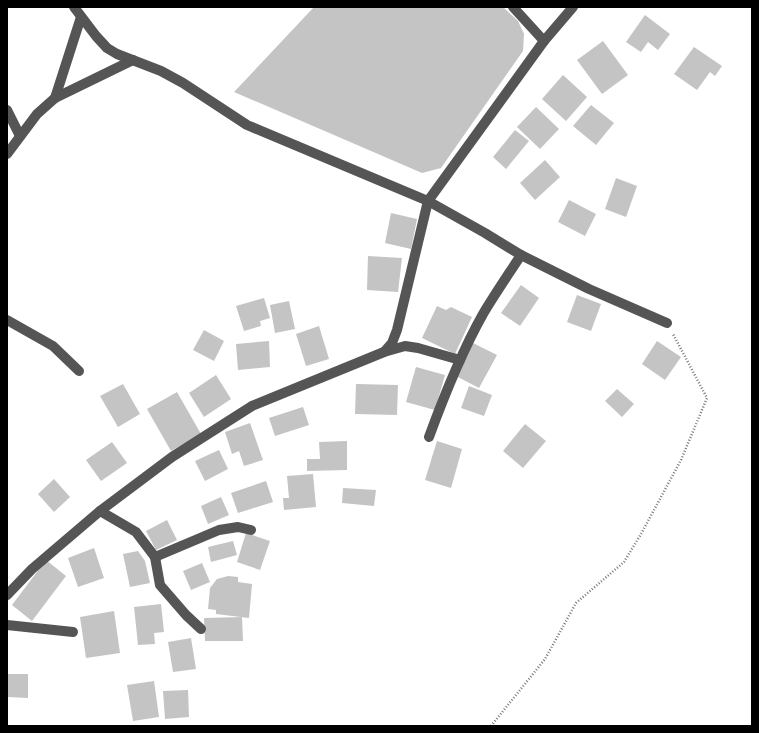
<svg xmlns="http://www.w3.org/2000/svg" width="759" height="733" viewBox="0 0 759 733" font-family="'Roboto Condensed',sans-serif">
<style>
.building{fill:#c4c4c4}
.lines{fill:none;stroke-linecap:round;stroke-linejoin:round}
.path{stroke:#777;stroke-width:2.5;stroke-dasharray:1 2;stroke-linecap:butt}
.minor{stroke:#555;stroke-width:10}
</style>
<rect width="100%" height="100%" fill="#fff"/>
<g class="building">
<path d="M314 7H503L518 21 524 34 523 51 441 168 422 173 234 92Z"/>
<path d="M645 15 670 34 658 50 648 42 641 52 626 42Z"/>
<path d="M603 41 628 75 602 94 577 60Z"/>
<path d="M694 47 722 66 715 76 710 72 697 90 674 74Z"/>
<path d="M563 75 587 97 566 121 542 99Z"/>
<path d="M591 105 614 123 596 145 573 126Z"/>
<path d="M536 107 559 129 540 149 517 127Z"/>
<path d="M515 130 529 141 506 169 493 157Z"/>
<path d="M545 160 560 177 535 200 520 183Z"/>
<path d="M616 178 637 186 626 217 605 209Z"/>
<path d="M569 200 596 214 585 236 558 222Z"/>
<path d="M391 213 417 219 411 249 385 243Z"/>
<path d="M368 256 402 258 398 292 367 290Z"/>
<path d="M521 285 539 298 520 326 501 313Z"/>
<path d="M577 295 601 304 591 331 567 322Z"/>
<path d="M264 298 270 318 260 321 261 326 244 331 236 306Z"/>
<path d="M289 301 295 329 275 333 270 305Z"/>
<path d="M437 306 446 310 451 307 472 317 455 354 422 338Z"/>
<path d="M319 326 329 359 306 366 296 334Z"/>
<path d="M204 330 224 341 214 361 193 350Z"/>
<path d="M269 341 270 367 238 370 236 344Z"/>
<path d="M657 341 681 357 665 380 642 364Z"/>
<path d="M473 343 497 355 479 388 456 376Z"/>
<path d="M416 367 445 375 435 410 406 402Z"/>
<path d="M216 375 231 399 204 417 189 393Z"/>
<path d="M123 384 140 414 118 427 100 396Z"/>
<path d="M356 384 398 385 397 415 355 414Z"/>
<path d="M469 386 492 395 484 416 461 408Z"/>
<path d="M617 389 634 404 622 417 605 401Z"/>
<path d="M177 392 201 434 171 451 147 409Z"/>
<path d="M303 407 309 425 275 436 269 418Z"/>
<path d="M250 423 263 460 244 466 239 451 232 454 225 432Z"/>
<path d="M525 424 546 441 523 468 503 451Z"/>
<path d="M347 441V470L307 471V459H320L319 442Z"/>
<path d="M437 441 462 449 451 488 425 480Z"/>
<path d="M112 442 127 463 101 481 86 460Z"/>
<path d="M219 450 228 469 205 481 195 461Z"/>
<path d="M313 474 316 507 284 510 283 498H289L287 476Z"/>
<path d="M54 479 70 497 54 512 38 494Z"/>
<path d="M266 481 273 502 238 513 231 493Z"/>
<path d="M343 488 376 490 374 506 342 503Z"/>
<path d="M221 497 229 515 208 524 201 506Z"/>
<path d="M167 520 177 540 156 550 146 531Z"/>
<path d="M246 533 270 541 260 570 237 562Z"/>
<path d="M233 541 237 555 211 562 208 547Z"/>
<path d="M94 548 104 578 78 587 68 558Z"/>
<path d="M138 551 145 561 150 583 130 587 123 554Z"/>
<path d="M46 560 66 576 32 621 12 605Z"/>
<path d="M202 563 210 582 191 590 183 571Z"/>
<path d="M228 576 238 577V582L252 584 249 618 216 614V610L208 609 210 588 217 579Z"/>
<path d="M161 604 164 632 154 633 155 644 138 645 134 607Z"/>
<path d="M114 611 120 653 86 658 80 617Z"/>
<path d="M242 617 243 641H205L204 618Z"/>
<path d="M191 638 196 669 173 672 168 642Z"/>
<path d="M7 674H28V698L7 697Z"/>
<path d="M154 681 159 717 133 721 127 685Z"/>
<path d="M188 690 189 717 165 719 163 691Z"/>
</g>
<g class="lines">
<path class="path" d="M491 726 545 659 576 603 624 562 641 534 681 460 707 398 673 334"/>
<g class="minor">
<path d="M74 7 96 36 107 48 117 54 161 71 183 83 247 125 428 201 485 233 521 255C508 275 495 294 483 314 461 353 444 396 429 437"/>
<path d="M513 7 544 41"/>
<path d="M55 98 81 17"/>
<path d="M7 110 20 136"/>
<path d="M7 154 37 114 55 98 133 60"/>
<path d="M521 255 589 289 667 323"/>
<path d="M7 320 53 346 79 371"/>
<path d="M384 352 405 346 418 348 460 360"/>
<path d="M100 511 136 532 155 557 160 585 186 615 201 629"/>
<path d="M155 557 219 530 238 527 251 530"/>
<path d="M7 595 32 569 100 511 172 457 252 406 384 352 392 343 397 330 428 201 544 41 573 7"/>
<path d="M7 625 73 632"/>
</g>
</g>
<rect width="759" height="733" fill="none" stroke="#000000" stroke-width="16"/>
</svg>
